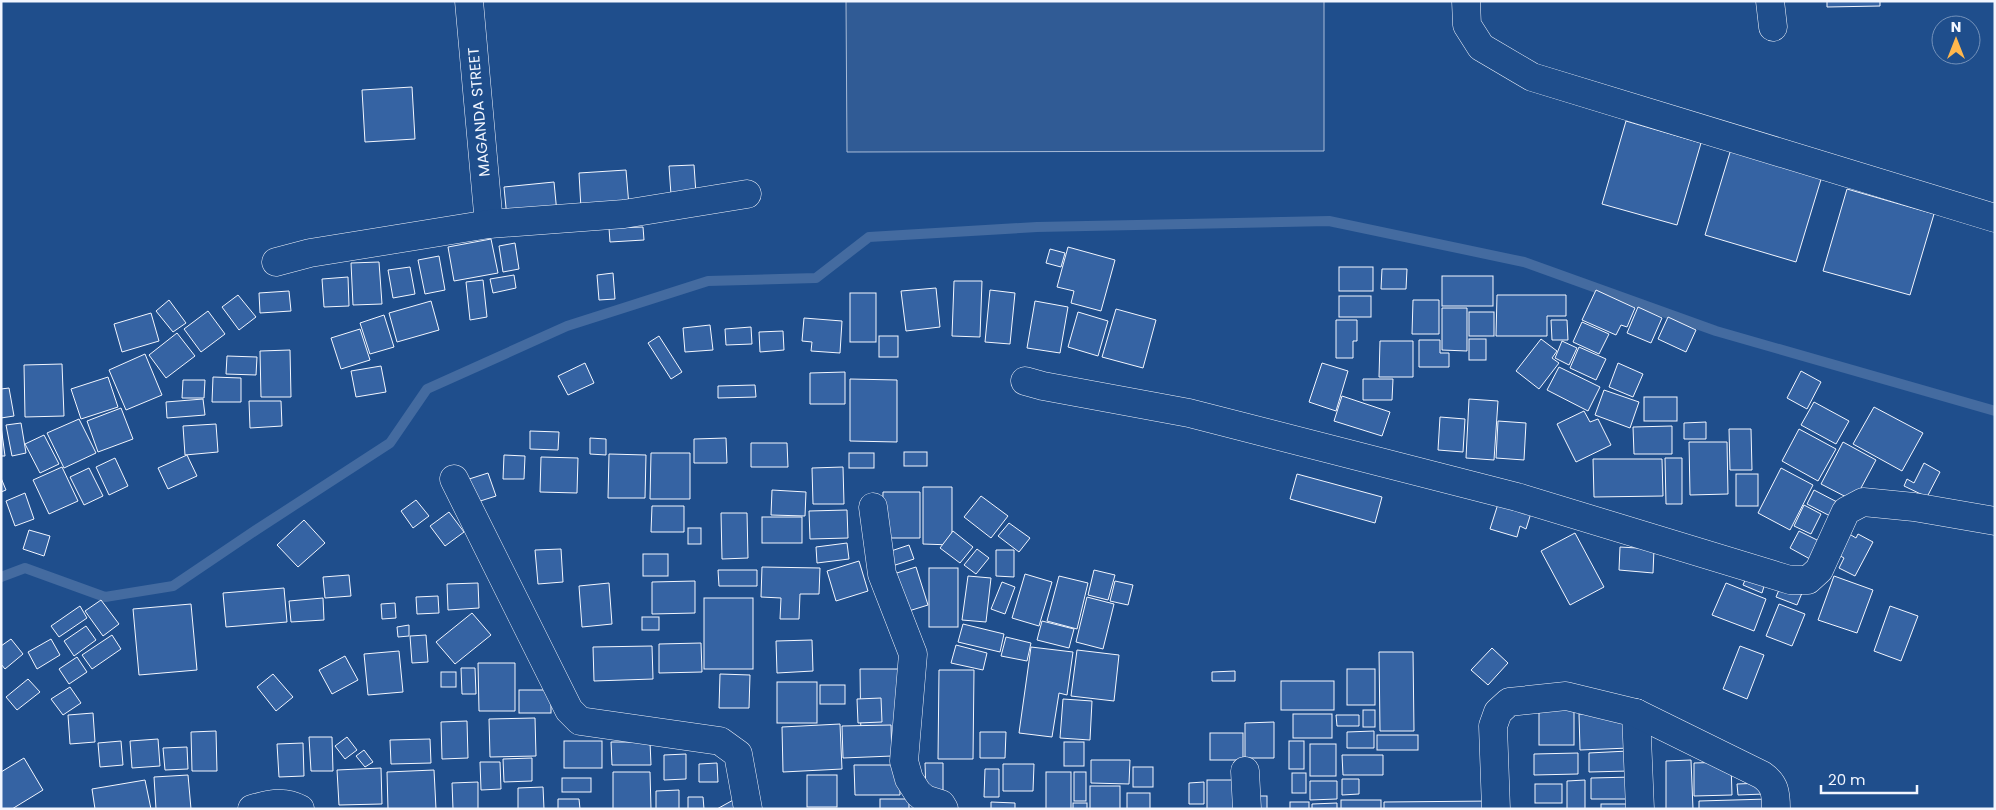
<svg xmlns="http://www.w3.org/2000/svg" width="1996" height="810" viewBox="0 0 1996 810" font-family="Poppins,sans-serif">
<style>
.built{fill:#305b95;stroke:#a8bbd7}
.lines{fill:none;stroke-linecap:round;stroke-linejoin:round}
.stream{stroke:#446ba0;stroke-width:10}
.building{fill:#3563a3;stroke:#f2f6ff}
.minor-casing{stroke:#f2f6ff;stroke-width:29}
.minor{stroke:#1f4e8c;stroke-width:28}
.labels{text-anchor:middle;stroke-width:4;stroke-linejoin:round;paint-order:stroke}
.street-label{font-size:15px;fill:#f2f6ff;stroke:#1f4e8c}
</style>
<rect width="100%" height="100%" fill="#1f4e8c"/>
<path class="built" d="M846 1H1324V151L847 152Z"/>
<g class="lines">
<path class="stream" d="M1 577 25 568 105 597 173 586 256 530 390 443 427 389 567 326 708 281 816 278 869 237 1037 227 1329 221 1524 262 1716 331 1995 411"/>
</g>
<g class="building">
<path d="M1827 1H1880V6L1827 7Z"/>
<path d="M412 87 415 139 365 142 362 90Z"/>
<path d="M1626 121 1701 143 1677 225 1602 204Z"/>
<path d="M1731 149 1822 176 1796 262 1705 235Z"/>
<path d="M694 165 696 194 671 195 669 166Z"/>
<path d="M626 170 629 206 581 209 579 173Z"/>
<path d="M554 182 557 213 507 218 504 187Z"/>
<path d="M1847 189 1934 214 1910 295 1823 271Z"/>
<path d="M643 227 644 240 610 242 609 228Z"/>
<path d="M491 239 498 273 454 281 448 247Z"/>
<path d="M515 243 519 269 503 272 499 246Z"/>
<path d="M1068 247 1115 260 1101 311 1071 303 1074 291 1057 287Z"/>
<path d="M1050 249 1065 253 1061 267 1046 263Z"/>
<path d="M439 256 445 290 425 294 418 260Z"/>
<path d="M379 262 382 304 353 305 351 263Z"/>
<path d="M410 267 415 294 393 298 388 270Z"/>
<rect x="1339" y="267" width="34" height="24"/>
<path d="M1382 269H1407L1406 289H1381Z"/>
<path d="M613 273 615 299 599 300 597 275Z"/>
<path d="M514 275 516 288 493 293 490 279Z"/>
<rect x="1442" y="276" width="51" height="30"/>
<path d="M348 277 349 306 324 307 322 279Z"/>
<path d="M483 280 487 317 470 320 466 282Z"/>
<path d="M954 281H982L980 337 952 336Z"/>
<path d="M936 288 940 327 906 331 901 291Z"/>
<path d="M990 290 1015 293 1010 344 985 342Z"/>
<path d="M1596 290 1635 308 1627 327 1621 325 1616 335 1582 320Z"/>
<path d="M289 291 291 311 260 313 259 293Z"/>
<rect x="850" y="293" width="26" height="49"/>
<path d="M238 295 256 317 239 330 222 307Z"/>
<path d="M1497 295H1566V316H1547V336H1496Z"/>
<rect x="1339" y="296" width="32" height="21"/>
<path d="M169 300 186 323 173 332 156 311Z"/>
<path d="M1413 300H1439V334H1412Z"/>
<path d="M431 301 439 330 397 342 389 313Z"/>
<path d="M1035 301 1068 307 1060 353 1027 348Z"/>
<path d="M1638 307 1662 318 1651 343 1627 333Z"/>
<path d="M1442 308H1467V351L1442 350Z"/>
<path d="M1116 309 1156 320 1143 368 1102 357Z"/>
<path d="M208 311 225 334 201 352 184 329Z"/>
<path d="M1078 312 1108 321 1098 356 1068 347Z"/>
<rect x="1469" y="312" width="25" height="24"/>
<path d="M151 313 159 341 122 352 114 324Z"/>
<path d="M384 315 394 347 370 354 360 323Z"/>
<path d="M1668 317 1696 330 1686 352 1658 339Z"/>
<path d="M804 318 842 321 840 353 811 351 812 342 802 341Z"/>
<path d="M1336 320H1357V341H1353V358H1336Z"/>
<path d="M1551 320H1567L1568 340H1552Z"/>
<path d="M1582 322 1609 334 1599 354 1573 342Z"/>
<path d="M710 325 713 350 685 352 683 328Z"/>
<path d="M751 327 752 344 726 345 725 329Z"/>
<path d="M360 329 370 360 341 369 331 338Z"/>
<path d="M783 331 784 350 760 352 759 332Z"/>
<path d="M177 333 195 356 166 378 149 355Z"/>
<path d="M659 336 682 372 671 379 648 343Z"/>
<rect x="879" y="336" width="19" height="21"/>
<rect x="1469" y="339" width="17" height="21"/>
<path d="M1541 339 1557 351 1552 358 1559 363 1539 389 1516 371Z"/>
<path d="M1419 340H1440V353H1449V367H1419Z"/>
<path d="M1380 341H1413V377H1379Z"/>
<path d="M1562 341 1577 348 1569 365 1555 358Z"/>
<path d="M1579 347 1606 359 1596 380 1570 368Z"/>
<path d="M290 350 291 397H261L260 351Z"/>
<path d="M145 354 162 395 126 410 109 370Z"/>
<path d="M227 356 257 357 256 375 226 374Z"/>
<path d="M585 363 594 383 568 395 558 376Z"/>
<path d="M1322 363 1348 371 1336 411 1309 402Z"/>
<path d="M1618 363 1643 374 1633 397 1609 387Z"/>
<path d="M62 364 64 416 25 417 24 365Z"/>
<path d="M381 366 386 392 356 397 351 371Z"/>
<path d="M1559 367 1600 387 1588 411 1547 390Z"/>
<path d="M1801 371 1821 382 1807 409 1787 398Z"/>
<path d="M845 372V404H810V373Z"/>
<path d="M108 377 118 407 81 419 71 389Z"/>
<path d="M213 377 241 378V402H212Z"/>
<path d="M850 379 897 380V442L850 441Z"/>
<path d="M1363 379H1393L1392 400H1363Z"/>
<path d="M183 380H205L204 398H182Z"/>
<path d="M755 385 756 397 718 398V386Z"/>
<path d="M9 388 14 416 1 418V389Z"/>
<path d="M1604 390 1639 402 1630 428 1595 415Z"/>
<path d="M1342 396 1390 412 1382 436 1334 421Z"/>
<rect x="1644" y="397" width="33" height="24"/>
<path d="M203 399 205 415 167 418 166 402Z"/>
<path d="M1469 399 1498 401 1494 460 1466 458Z"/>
<path d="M249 401H281L282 426 250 428Z"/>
<path d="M1814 402 1849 421 1836 444 1801 425Z"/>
<path d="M1874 407 1923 433 1902 471 1853 444Z"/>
<path d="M121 408 133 439 98 452 87 421Z"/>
<path d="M1584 411 1590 422 1598 419 1611 445 1576 462 1557 424Z"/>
<path d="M1440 417 1465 419 1463 452 1438 450Z"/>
<path d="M79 419 96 453 64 468 47 433Z"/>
<path d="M1498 421 1526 423 1524 460 1496 458Z"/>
<path d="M1706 422V439H1684V423Z"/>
<path d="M21 423 26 453 12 456 6 425Z"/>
<path d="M216 424 218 452 185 455 183 426Z"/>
<path d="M1 426 5 456H1Z"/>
<path d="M1672 426V454H1634L1633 427Z"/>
<path d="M1729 429H1751L1752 470H1730Z"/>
<path d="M1799 429 1836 449 1818 481 1782 461Z"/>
<path d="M530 431 559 432 558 450 530 449Z"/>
<path d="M44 435 59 464 40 473 25 444Z"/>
<path d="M590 438 606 439V455L590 454Z"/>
<path d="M726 438 727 463H694V439Z"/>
<path d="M1689 442H1727L1728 494 1690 495Z"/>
<path d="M1843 442 1876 460 1854 501 1821 484Z"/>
<path d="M751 443H787L788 467H751Z"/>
<rect x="904" y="452" width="23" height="14"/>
<path d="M651 453H690V499H650Z"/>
<rect x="849" y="453" width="25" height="15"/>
<path d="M609 454 646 455 645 498H608Z"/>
<path d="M187 455 197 476 168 489 158 468Z"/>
<path d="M504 455 525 456 524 479H503Z"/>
<path d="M541 457 578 458 577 493 540 492Z"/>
<path d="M115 458 128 486 109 495 96 467Z"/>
<path d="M1665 458H1682V504H1666Z"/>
<path d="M1593 459H1662L1663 496 1594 497Z"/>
<path d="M1924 463 1940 472 1927 497 1904 486 1907 479 1914 483Z"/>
<path d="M62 467 78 501 49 514 33 480Z"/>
<path d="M843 467 844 504H813L812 468Z"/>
<path d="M89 468 103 496 84 505 70 477Z"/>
<path d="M1781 468 1813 485 1790 530 1758 513Z"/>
<path d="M488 473 496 496 474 503 466 480Z"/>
<path d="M1297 474 1382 497 1375 523 1290 499Z"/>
<rect x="1736" y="474" width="22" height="32"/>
<path d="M1 478 6 490 1 492Z"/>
<path d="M923 487H952V545L923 544Z"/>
<path d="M772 490 806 492 805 516 771 515Z"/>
<path d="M1814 490 1839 503 1832 517 1807 504Z"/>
<path d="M883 492H920V538H882Z"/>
<path d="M25 493 34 519 15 526 6 501Z"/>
<path d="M981 496 1008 516 991 538 964 517Z"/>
<path d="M416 500 429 516 413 528 401 511Z"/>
<path d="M1498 504 1531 513 1526 529 1520 526 1517 537 1490 529Z"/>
<path d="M1804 505 1821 514 1811 534 1794 526Z"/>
<path d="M652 506H684V532H651Z"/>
<path d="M847 510 848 538 810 539 809 511Z"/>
<path d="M449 512 464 532 445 546 430 526Z"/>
<path d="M721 513H747L748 558 722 559Z"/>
<rect x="762" y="517" width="40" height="26"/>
<path d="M304 520 325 543 298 567 277 545Z"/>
<path d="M1009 523 1030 538 1019 552 998 536Z"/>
<rect x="688" y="528" width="13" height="16"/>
<path d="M29 530 50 536 44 556 23 549Z"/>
<path d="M953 531 973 547 960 563 940 548Z"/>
<path d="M1799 531 1819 541 1810 559 1790 548Z"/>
<path d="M1846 532 1856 538 1858 534 1873 542 1855 576 1839 568 1844 558 1835 553Z"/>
<path d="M1575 533 1604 587 1570 605 1541 551Z"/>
<path d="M847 543 849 559 817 563 816 547Z"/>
<path d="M909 545 914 559 886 568 882 554Z"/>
<path d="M1620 547 1654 549 1653 573 1619 570Z"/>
<path d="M561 549 563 582 538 584 535 550Z"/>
<path d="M977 549 989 558 976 574 964 565Z"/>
<path d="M996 550H1014V577L996 576Z"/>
<rect x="643" y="554" width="25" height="22"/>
<path d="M859 561 868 591 836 601 827 571Z"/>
<path d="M762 567 820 568 819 594H800L799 619H780L781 598 761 597Z"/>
<path d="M916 567 928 605 899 614 887 576Z"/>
<rect x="929" y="568" width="29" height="59"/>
<path d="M718 570H757V586H719Z"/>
<path d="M1094 570 1115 575 1108 600 1088 595Z"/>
<path d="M1025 574 1052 582 1039 626 1012 618Z"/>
<path d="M349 575 351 596 325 598 323 577Z"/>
<path d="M1747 575 1765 583 1762 593 1743 585Z"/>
<path d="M968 576 991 578 986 622 962 620Z"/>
<path d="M1059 576 1088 583 1077 629 1047 621Z"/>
<path d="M1834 576 1873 590 1857 633 1818 620Z"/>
<path d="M695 581V613L652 614V582Z"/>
<path d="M1115 581 1133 585 1128 605 1110 601Z"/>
<path d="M1002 582 1015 587 1005 614 991 609Z"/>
<path d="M478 583 479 608 448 610 447 584Z"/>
<path d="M609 583 612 624 582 627 579 586Z"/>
<path d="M1726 583 1766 599 1754 631 1712 615Z"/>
<path d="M1781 585 1802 593 1797 605 1776 597Z"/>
<path d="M284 588 287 622 226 627 223 593Z"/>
<path d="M438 596 439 613 417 614 416 597Z"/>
<path d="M1087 597 1114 604 1103 649 1076 642Z"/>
<path d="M323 598 324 620 291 622 289 601Z"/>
<rect x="704" y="598" width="49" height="71"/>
<path d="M101 600 119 624 103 636 85 611Z"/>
<path d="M395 603 396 618 382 619 381 604Z"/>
<path d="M191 604 197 670 139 675 133 609Z"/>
<path d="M1779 604 1805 614 1792 646 1766 636Z"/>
<path d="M80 606 87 618 59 637 51 626Z"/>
<path d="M1890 606 1918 616 1901 661 1874 651Z"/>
<path d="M472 613 491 635 455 664 436 642Z"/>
<rect x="642" y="617" width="17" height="13"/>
<path d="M1042 621 1074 629 1069 648 1037 640Z"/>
<path d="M963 624 1004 634 1000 652 958 642Z"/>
<path d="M409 625V636L398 637 397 627Z"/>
<path d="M86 626 96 640 74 656 64 641Z"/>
<path d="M112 635 121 649 92 669 82 655Z"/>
<path d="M426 635 428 662 412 663 410 636Z"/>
<path d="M1006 637 1031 643 1027 661 1001 656Z"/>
<path d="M11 639 23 654 5 669 1 664V646Z"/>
<path d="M51 639 60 655 37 669 28 652Z"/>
<path d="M812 640 813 671 777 673 776 641Z"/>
<path d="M701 643 702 672 659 673V644Z"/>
<path d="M956 645 987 653 983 670 951 663Z"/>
<path d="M652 646 653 679 594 681 593 647Z"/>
<path d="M1740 646 1764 655 1747 699 1723 689Z"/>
<path d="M1031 647 1073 652 1067 695 1059 693 1052 737 1019 733Z"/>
<path d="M1492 648 1508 663 1488 685 1471 670Z"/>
<path d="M1077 650 1119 655 1114 701 1071 696Z"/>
<path d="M399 651 403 692 368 695 364 654Z"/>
<path d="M1379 652H1413L1414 731H1380Z"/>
<path d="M345 656 358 680 332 694 319 670Z"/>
<path d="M77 657 87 672 69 684 59 669Z"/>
<path d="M478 663H515V711H479Z"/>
<path d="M461 668H475L476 694H462Z"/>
<path d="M860 669H902L903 744 861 745Z"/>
<rect x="1347" y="669" width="28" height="36"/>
<path d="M939 670H974L973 759H938Z"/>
<path d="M1235 671V681H1212V672Z"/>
<rect x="441" y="672" width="15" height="15"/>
<path d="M273 674 293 697 276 711 257 687Z"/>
<path d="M720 674 750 675 749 708H719Z"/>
<path d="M28 679 40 692 17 710 6 697Z"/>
<rect x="1281" y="681" width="53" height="29"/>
<rect x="777" y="682" width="40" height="41"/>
<rect x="820" y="685" width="25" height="19"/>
<path d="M70 687 81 703 63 715 51 699Z"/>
<rect x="519" y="690" width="32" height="23"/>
<path d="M881 698 882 722 858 723 857 699Z"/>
<path d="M1063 699 1092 701 1090 740 1060 738Z"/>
<rect x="1539" y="701" width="35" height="44"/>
<rect x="1363" y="710" width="12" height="17"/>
<path d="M93 713 95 742 70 744 68 715Z"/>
<path d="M1629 713V748L1580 750 1579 714Z"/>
<rect x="1293" y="714" width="39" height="24"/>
<path d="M1336 715H1359V726H1337Z"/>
<path d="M535 718 536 756 490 757 489 719Z"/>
<path d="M467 721 468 758 442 759 441 722Z"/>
<path d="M1274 722V758H1245V723Z"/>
<path d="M840 724 842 769 783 772 782 727Z"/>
<path d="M891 725 892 756 843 758 842 726Z"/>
<path d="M216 731 217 771H192L191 732Z"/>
<path d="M1374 731V748H1347V732Z"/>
<path d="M980 732H1006L1005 758H980Z"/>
<rect x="1210" y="733" width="33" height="27"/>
<rect x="1377" y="735" width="41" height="15"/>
<path d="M309 737H332L333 771H311Z"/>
<path d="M347 737 357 750 345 759 335 746Z"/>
<path d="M158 739 160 766 132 768 130 741Z"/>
<path d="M430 739 431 763 391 764 390 740Z"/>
<path d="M121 741 123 765 100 767 98 743Z"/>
<rect x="564" y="741" width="38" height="27"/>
<rect x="1289" y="741" width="15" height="28"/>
<path d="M611 742H650L651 765H612Z"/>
<rect x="1064" y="742" width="20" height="24"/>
<path d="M303 743 304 776 279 777 277 744Z"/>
<rect x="1310" y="744" width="26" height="32"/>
<path d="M187 747 188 769 165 770 163 748Z"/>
<path d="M364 750 373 762 365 767 356 756Z"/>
<path d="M1628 751 1629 771 1589 772V753Z"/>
<path d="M1578 753V774L1534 775V754Z"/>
<path d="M686 754V779L664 780V755Z"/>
<path d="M1342 755H1383V775H1343Z"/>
<path d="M24 758 43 790 12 809H1V772Z"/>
<path d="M532 758V781L504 782 503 759Z"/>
<path d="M1091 760H1130L1129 784 1091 783Z"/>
<path d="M1691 760 1693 809H1666V761Z"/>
<path d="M480 762H500L501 789 481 790Z"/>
<path d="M1731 762 1732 795 1694 796V763Z"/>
<path d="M717 763 718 782H699V764Z"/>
<path d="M925 763H943V793H926Z"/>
<path d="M1003 764H1034L1033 791H1003Z"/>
<path d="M854 765H900V795H855Z"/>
<rect x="1133" y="767" width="20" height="20"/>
<path d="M381 768 382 804 339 805 337 770Z"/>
<path d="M985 769H999V797H984Z"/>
<path d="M434 770 436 809H388L387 772Z"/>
<path d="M613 772H650L651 809H613Z"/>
<rect x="1046" y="772" width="25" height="37"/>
<rect x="1074" y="772" width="12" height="29"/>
<rect x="1292" y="773" width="14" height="20"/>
<path d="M188 775 191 809H156L154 777Z"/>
<rect x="807" y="775" width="30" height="32"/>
<path d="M1634 777V799H1591V778Z"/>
<rect x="562" y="778" width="29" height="14"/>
<path d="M1342 779H1359V794L1342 795Z"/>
<path d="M145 780 151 809H95L92 789Z"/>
<rect x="1207" y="780" width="37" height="29"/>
<path d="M1585 780V809H1567V781Z"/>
<path d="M1310 781H1337V799L1310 800Z"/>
<path d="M478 782V809H453L452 783Z"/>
<path d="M1204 782V804H1189V783Z"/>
<path d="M1763 783 1764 794 1738 795 1737 784Z"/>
<rect x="1535" y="784" width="27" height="19"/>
<rect x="1090" y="786" width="30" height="23"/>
<path d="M543 787 544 809H518V788Z"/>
<path d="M679 790V809H656V791Z"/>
<rect x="1127" y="793" width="23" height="16"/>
<rect x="1250" y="796" width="17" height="13"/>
<path d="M688 797H703L704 809H688Z"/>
<path d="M558 799H579L580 809H558Z"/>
<path d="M735 799 741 809H717Z"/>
<rect x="880" y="799" width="29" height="10"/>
<path d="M1768 799V809H1699V801Z"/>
<rect x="1341" y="800" width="40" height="9"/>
<path d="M1493 801V809H1384V802Z"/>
<path d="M991 802 1015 803V809H991Z"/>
<rect x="1290" y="802" width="19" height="7"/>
<rect x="1073" y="803" width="14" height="6"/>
<path d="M1337 803V809H1312V804Z"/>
<rect x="1601" y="804" width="33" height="5"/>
</g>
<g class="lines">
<defs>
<g id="minor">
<path d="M469 1 489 224"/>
<path d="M1466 1 1467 25 1481 47 1532 77 1995 218"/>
<path d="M1770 1 1773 27"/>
<path d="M276 262 310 253 489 224 624 214 747 194"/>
<path d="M1025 381 1043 386 1189 413 1517 497 1790 580H1808L1819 570 1846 511 1863 502 1914 507 1995 521"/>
<path d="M454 479 569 710 580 721 720 741 738 754 748 809"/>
<path d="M873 507 882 574 913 654 904 761 909 779 918 793 925 799 941 804 944 809"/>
<path d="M1636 713 1640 809"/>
<path d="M1245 771 1247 809"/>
<path d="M252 809C269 804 284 800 300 809"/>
<path d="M1496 809 1493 726 1498 712 1509 702 1566 696 1636 713 1762 775C1775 784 1776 793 1776 809"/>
</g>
</defs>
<use href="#minor" class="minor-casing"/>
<use href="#minor" class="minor"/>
</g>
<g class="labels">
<g class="street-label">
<text transform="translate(479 112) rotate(-95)" y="5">MAGANDA STREET</text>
</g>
</g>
<rect width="1996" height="810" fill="none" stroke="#f2f6ff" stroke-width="5"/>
<g transform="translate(1956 40)"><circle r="24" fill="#1f4e8c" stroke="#7391ba"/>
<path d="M0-4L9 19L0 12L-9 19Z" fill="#ffb74d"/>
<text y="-8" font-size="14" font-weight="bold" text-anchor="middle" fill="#f2f6ff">N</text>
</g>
<path d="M1821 785v8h96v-8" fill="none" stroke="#f2f6ff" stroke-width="2.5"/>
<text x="1828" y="785" font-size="15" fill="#f2f6ff" stroke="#1f4e8c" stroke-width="4" paint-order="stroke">20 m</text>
</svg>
